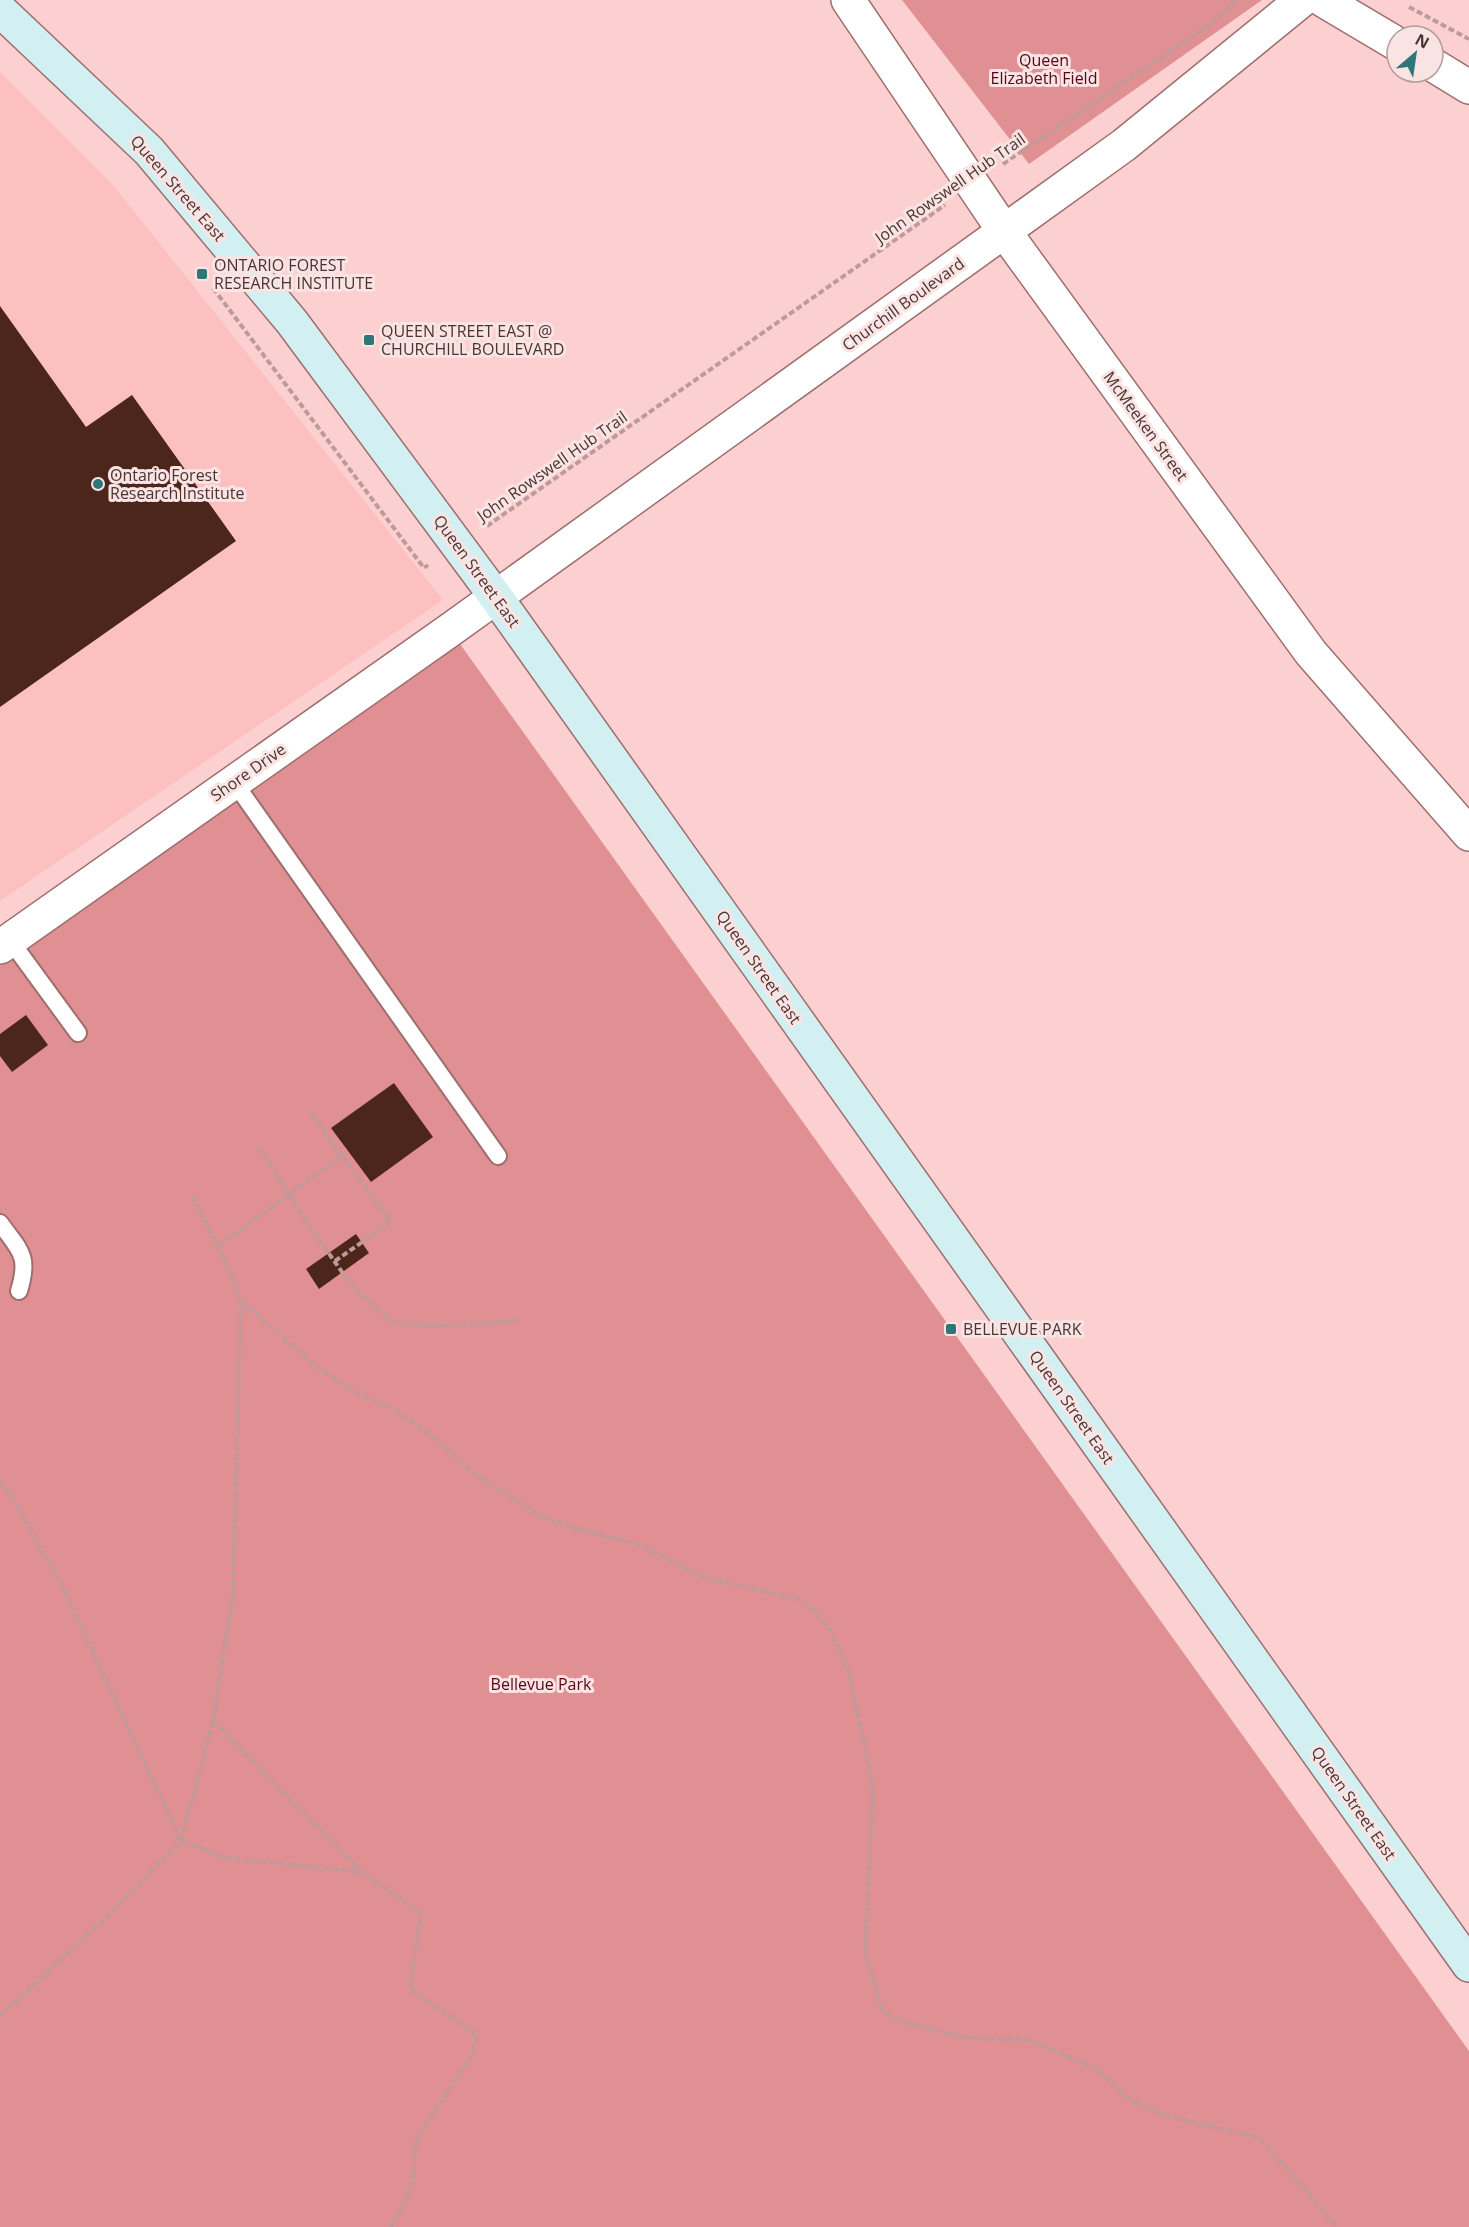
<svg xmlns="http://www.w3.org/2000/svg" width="1469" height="2227" viewBox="0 0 1469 2227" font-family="'Open Sans',sans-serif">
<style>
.built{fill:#fdc0c0}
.green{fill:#e09092}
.building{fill:#4d261b}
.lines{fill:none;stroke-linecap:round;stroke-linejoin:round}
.lane-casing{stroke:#9e6e6e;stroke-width:20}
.street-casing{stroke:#9e6e6e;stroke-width:36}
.secondary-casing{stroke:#9e6e6e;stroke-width:36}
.path{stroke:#be9a9a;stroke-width:4;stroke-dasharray:6 3;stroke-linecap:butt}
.lane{stroke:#fff;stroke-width:16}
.street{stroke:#fff;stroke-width:33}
.secondary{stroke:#d2f0f2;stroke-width:33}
.poi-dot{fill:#2d7779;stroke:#fae4e3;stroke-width:2}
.labels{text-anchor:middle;stroke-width:6;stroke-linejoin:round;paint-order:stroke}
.park-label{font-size:16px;fill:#560716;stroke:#fae4e3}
.street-label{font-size:16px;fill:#493434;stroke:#fae4e3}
.poi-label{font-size:16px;fill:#493434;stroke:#fae4e3;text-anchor:start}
</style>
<rect width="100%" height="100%" fill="#fcd0d0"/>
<path class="built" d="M0 72 113 185 443 600 0 901Z"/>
<g class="green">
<path d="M902 0H1262L1029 164Z"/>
<path d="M450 630 1469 2051V2227H0V947Z"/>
</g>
<g class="building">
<path d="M0 306 86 427 132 395 236 541 0 707Z"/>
<path d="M26 1015 48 1045 12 1072 0 1056V1034Z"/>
<path d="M394 1083 433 1137 371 1182 331 1128Z"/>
<path d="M356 1234 369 1253 319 1289 306 1269Z"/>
</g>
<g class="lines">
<defs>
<g id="lane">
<path d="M234 782 498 1156"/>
<path d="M10 940 78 1033"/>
<path d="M0 1223C20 1251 30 1255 19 1291"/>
</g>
<g id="street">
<path d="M848 0 1004 231 1311 653 1469 834"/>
<path d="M1323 0 1397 44"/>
<path d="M1433 65 1469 87"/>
<path d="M0 947 450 630 1124 145 1302 0"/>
</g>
<path id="secondary" d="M0 10 149 151 292 322 496 597 1469 1965"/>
</defs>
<use href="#lane" class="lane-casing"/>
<use href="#street" class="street-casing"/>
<use href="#secondary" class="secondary-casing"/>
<g class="path">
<path d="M1409 7 1469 39"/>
<path d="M1003 164 1209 25 1237 0"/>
<path d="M213 288 424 568 428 565"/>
<path d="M487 526 945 205"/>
<path d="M260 1148 303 1217 342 1272 359 1293 391 1321 412 1325 439 1326 519 1321"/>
<path d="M192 1196 221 1252 241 1301 322 1371 363 1396 390 1407 433 1437 477 1476 541 1516 580 1530 641 1545 705 1578 799 1599 815 1611 829 1627 849 1673 873 1787 865 1953 882 2010 898 2021 967 2038 1029 2040 1096 2068 1129 2099 1170 2117 1260 2138 1337 2227"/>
<path d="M218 1246 342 1156 310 1112"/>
<path d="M335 1261 391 1222 342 1156"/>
<path d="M0 1482 9 1491 63 1587 181 1841 225 1858 362 1872 421 1913 410 1989 476 2034 473 2054 416 2140 413 2183 391 2227"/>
<path d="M213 1721 362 1872"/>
<path d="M0 2016 110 1914 181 1841 213 1721 233 1592 241 1302"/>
</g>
<use href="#lane" class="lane"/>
<use href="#street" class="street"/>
<use href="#secondary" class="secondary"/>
</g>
<g class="poi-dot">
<rect x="196" y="268" width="12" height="12" rx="3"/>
<rect x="363" y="334" width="12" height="12" rx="3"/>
<circle cx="98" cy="484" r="6"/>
<rect x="945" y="1323" width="12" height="12" rx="3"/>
</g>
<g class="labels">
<g class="park-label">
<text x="1044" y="66">Queen<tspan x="1044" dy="18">Elizabeth Field</tspan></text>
<text x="541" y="1690">Bellevue Park</text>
</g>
<g class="street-label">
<text transform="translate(178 188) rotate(49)" y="6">Queen Street East</text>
<text transform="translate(950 188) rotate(-35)" y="6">John Rowswell Hub Trail</text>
<text transform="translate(903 304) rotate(-36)" y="6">Churchill Boulevard</text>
<text transform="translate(1146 426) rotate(54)" y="6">McMeeken Street</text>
<text transform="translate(552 466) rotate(-35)" y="6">John Rowswell Hub Trail</text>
<text transform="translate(477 571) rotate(54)" y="6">Queen Street East</text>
<text transform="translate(248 772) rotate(-35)" y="6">Shore Drive</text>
<text transform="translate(759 967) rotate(55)" y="6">Queen Street East</text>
<text transform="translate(1072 1407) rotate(55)" y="6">Queen Street East</text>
<text transform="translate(1354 1803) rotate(55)" y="6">Queen Street East</text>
</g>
<g class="poi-label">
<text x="214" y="271">ONTARIO FOREST<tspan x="214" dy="18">RESEARCH INSTITUTE</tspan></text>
<text x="381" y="337">QUEEN STREET EAST @<tspan x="381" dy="18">CHURCHILL BOULEVARD</tspan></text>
<text x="110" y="481">Ontario Forest<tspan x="110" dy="18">Research Institute</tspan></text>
<text x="963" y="1335">BELLEVUE PARK</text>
</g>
</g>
<g transform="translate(1415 54) rotate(29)"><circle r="28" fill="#fae4e3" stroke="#b39e9d" stroke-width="1.5"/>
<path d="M0-4.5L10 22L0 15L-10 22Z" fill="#2d7779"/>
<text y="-9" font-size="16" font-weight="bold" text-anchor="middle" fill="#493434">N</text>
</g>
</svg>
